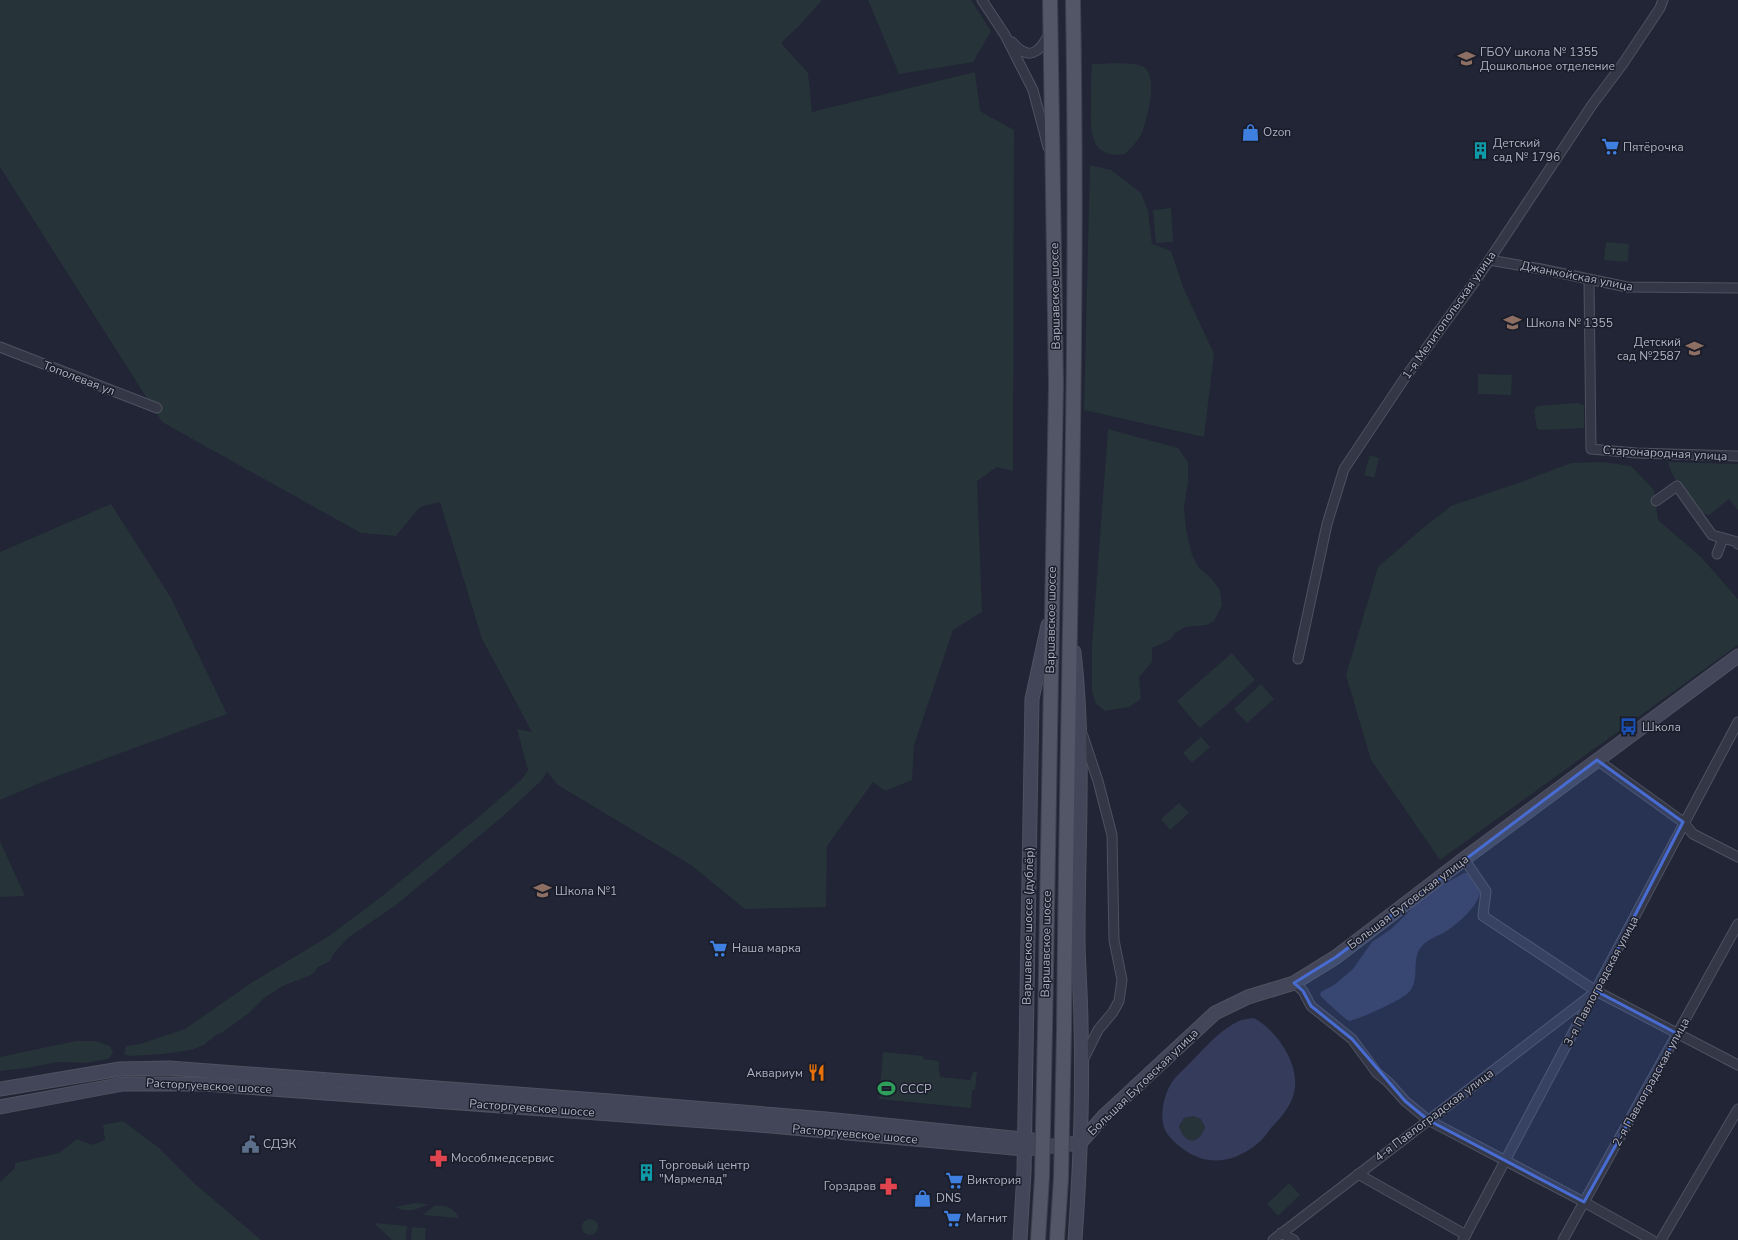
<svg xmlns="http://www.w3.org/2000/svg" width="1738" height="1240" viewBox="0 0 1738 1240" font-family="'Nunito Sans',sans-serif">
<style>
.green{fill:#263339}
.water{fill:#353c5b;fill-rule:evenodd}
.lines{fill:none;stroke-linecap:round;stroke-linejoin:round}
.street-casing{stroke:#4e5260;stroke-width:11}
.secondary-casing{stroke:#4e5260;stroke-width:15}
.primary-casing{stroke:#3d414f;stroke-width:16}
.street{stroke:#343746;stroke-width:9}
.secondary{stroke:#424658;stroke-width:13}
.primary{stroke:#525666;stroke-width:14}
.primary-bridge-casing{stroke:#3d414f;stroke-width:16;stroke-linecap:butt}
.primary-bridge{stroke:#525666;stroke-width:14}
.marked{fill:#486cd1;fill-opacity:0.2;stroke:#486cd1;stroke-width:3;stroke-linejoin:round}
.labels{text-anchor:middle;stroke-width:3;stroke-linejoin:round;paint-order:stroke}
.poi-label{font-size:12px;fill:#aeb1c2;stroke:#1a1d2a;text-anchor:start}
.street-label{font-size:12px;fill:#aeb1c2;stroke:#1a1d2a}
</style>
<rect width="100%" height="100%" fill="#212535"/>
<g class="green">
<path d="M0 0H822L798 27 781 43 808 73 812 112 975 72 980 111 1014 130 1013 471 997 467 977 481 982 612 953 630 914 745 912 780 885 791 873 782 827 846 826 907 745 909 691 865 558 785 547 772 541 781 502 817 396 905 348 938 334 953 330 961 318 967 313 974 283 986 264 998 249 1013 223 1032 217 1034 204 1045 191 1050 163 1054 130 1056 124 1054 126 1046 140 1044 185 1029 251 983 329 936 381 897 481 815 522 779 528 770 517 729 532 732 482 639 440 502 420 507 396 536 361 533 162 422 0 167Z"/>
<path d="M868 0H971L991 31 973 62 899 74Z"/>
<path d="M1092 64C1103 64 1136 61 1144 67 1159 78 1147 120 1141 135 1137 142 1131 148 1125 154 1090 160 1090 130 1091 104 1091 91 1091 77 1092 64Z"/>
<path d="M1090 165 1111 170 1141 193 1148 211 1152 244 1171 251 1183 287 1214 354 1204 437 1084 410Z"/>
<path d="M1171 208 1173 242 1156 243 1153 210Z"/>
<path d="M1606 242 1629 244 1628 262 1604 260Z"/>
<path d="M1478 374 1512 375 1511 395 1478 394Z"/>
<path d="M1578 403 1584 406V428L1542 430 1537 429 1534 411 1537 406Z"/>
<path d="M1108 429 1178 448 1188 462V482L1184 507 1186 529 1192 555 1199 568 1211 578 1220 590 1222 605 1214 621 1206 625 1185 627 1175 633 1170 640 1152 648V662L1139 677 1141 699 1129 707 1105 711 1096 704 1092 691V645Z"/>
<path d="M1370 455 1379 458 1374 478 1364 475Z"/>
<path d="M1603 462 1631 466 1654 490 1658 520 1701 557 1738 599V645L1440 860 1371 760 1346 675 1378 567 1423 528 1451 506 1521 482 1571 463Z"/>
<path d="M1668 462 1738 464V510L1729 499 1709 515C1705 514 1700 513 1697 510 1687 501 1671 475 1668 462Z"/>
<path d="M111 504 171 598 227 714 47 780 0 800V552Z"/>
<path d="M1232 653 1255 680 1200 728 1177 701Z"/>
<path d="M1261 684 1274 699 1247 723 1234 709Z"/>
<path d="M1201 737 1210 747 1192 763 1183 753Z"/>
<path d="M1179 803 1189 813 1170 830 1161 819Z"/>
<path d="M0 841 25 896 0 897Z"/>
<path d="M76 1041H96L110 1046 113 1053 108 1059 86 1063 58 1062 27 1068 0 1071V1057Z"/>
<path d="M883 1052 923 1056V1059L939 1061C938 1068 940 1071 940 1077L970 1080 973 1072H977L975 1090H972L971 1108 879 1099Z"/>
<path d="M1193 1116 1201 1119 1205 1127C1199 1146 1184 1144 1179 1126L1184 1118Z"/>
<path d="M123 1121 159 1148 194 1183 261 1240H0V1182L15 1168V1163L59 1153 77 1139 93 1145 105 1140 103 1125Z"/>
<path d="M1289 1183 1300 1195 1278 1216 1267 1204Z"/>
<path d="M415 1203 429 1204C416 1210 408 1213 395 1207Z"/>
<path d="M434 1206C445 1204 454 1208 459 1218L423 1215Z"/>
<circle cx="590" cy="1227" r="8"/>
<path d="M376 1223 407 1226 406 1240H392L376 1225Z"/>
<path d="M412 1227 426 1228 425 1240H411Z"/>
</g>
<g class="water">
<path d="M1464 873H1468L1481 888C1480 905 1459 923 1445 932 1438 936 1428 939 1422 946 1410 959 1421 979 1409 992 1402 1000 1360 1019 1349 1021 1345 1019 1322 998 1320 995L1321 992 1334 985 1353 969 1372 942 1391 929 1422 899 1444 884Z"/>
<path d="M1254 1018C1277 1031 1301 1065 1294 1093 1291 1106 1280 1119 1271 1128 1267 1134 1262 1140 1257 1144 1226 1169 1194 1165 1169 1136 1157 1122 1163 1096 1172 1082 1176 1076 1183 1070 1189 1064 1204 1049 1219 1030 1239 1021 1243 1019 1249 1019 1254 1018ZM1193 1116 1201 1119 1205 1127C1199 1146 1184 1144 1179 1126L1184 1118Z"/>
</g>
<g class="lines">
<defs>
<g id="street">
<path d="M982 0 1005 35 1033 90 1048 147"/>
<path d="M1012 42C1028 61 1039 54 1049 34"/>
<path d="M1489 260 1541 269 1627 287 1738 288"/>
<path d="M1589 280 1591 449 1636 453 1738 456"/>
<path d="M0 347 157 408"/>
<path d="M1656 501 1677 486 1712 535 1737 542 1738 544"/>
<path d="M1717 554 1723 538"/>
<path d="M1298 659 1327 524 1344 469 1404 379 1476 280 1592 105 1622 65 1660 8 1663 0"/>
<path d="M1597 760 1683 822 1693 834 1738 857"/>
<path d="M1464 859 1486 891 1483 916 1596 991 1738 1065"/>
<path d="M1294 983 1303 991 1311 1006 1352 1039 1377 1073 1388 1082 1405 1101 1428 1120 1584 1202 1652 1240"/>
<path d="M1083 1060 1098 1030 1113 1012 1119 1001 1122 980 1114 940 1112 835 1098 781 1083 736"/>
<path d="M1358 1174 1466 1235"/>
<path d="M1281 1233 1294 1240"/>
<path d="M1273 1240 1594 993"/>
<path d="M1463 1240 1738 722"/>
<path d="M1563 1240 1738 924"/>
<path d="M1661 1240 1738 1109"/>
</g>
<g id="secondary">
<path d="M1074 652C1085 746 1078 841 1078 936 1078 966 1081 996 1081 1026 1083 1097 1080 1169 1075 1240"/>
<path d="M0 1089 120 1069 169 1068 610 1101 826 1119 1042 1141"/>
<path d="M0 1107 123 1084H204L759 1125 1025 1149 1080 1143"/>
<path d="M1080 1143 1104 1116 1215 1013 1248 997 1294 983 1336 957 1464 859 1738 656"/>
<path d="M1020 1240 1024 1172 1032 699 1048 625"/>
</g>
<g id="primary">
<path d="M1045 1029 1056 384 1050 0"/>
<path d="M1064 1030C1067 687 1079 343 1073 0"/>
</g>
</defs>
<use href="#street" class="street-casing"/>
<use href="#secondary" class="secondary-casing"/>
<use href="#primary" class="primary-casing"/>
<use href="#street" class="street"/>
<use href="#secondary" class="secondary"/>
<use href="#primary" class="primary"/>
<defs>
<g id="primary-bridge">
<path d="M1038 1240 1042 1177 1045 1029"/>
<path d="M1057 1240 1061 1178 1064 1030"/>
</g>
</defs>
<use href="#primary-bridge" class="primary-bridge-casing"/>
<use href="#primary-bridge" class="primary-bridge"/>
</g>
<path class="marked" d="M1597 760 1683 822 1596 991 1678 1034 1584 1202 1428 1120 1405 1101 1352 1039 1311 1006 1303 991 1294 983 1336 957Z"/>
<defs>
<symbol id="school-bare" viewBox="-9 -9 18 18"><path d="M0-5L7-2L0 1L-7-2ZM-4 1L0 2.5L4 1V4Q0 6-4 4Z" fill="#8d6e63" stroke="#1a1d2a" stroke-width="2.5" paint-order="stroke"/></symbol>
<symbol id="shop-bare" viewBox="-9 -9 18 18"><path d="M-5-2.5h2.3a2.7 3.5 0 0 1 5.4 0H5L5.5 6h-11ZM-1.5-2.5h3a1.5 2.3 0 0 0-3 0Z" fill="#3f7fe0" stroke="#1a1d2a" stroke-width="2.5" paint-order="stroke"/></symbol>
<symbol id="supermarket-bare" viewBox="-9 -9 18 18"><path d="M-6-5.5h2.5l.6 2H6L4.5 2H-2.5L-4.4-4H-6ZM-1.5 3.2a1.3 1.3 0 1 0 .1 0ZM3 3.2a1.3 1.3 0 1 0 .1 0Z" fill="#3f7fe0" stroke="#1a1d2a" stroke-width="2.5" paint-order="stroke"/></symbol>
<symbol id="building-bare" viewBox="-9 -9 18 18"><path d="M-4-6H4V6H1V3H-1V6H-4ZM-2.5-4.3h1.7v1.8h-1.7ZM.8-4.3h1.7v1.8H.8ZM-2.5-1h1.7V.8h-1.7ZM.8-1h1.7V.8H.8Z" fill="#0f9aa8" stroke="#1a1d2a" stroke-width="2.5" paint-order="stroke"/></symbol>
<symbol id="bus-bare" viewBox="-9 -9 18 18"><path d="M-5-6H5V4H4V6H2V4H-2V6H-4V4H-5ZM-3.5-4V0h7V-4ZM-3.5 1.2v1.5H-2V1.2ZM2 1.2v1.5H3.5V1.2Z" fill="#1a4fb4" stroke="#1a1d2a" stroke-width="2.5" paint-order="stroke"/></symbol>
<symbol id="restaurant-bare" viewBox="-9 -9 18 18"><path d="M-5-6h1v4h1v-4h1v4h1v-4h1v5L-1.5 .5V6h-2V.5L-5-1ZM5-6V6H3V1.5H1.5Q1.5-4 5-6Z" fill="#e8710a" stroke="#1a1d2a" stroke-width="2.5" paint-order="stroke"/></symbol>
<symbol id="stadium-bare" viewBox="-9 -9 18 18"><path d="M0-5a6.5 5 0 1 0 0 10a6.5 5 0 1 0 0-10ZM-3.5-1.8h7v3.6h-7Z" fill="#2e9e5b" stroke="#1a1d2a" stroke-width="2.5" paint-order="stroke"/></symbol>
<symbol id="civic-bare" viewBox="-9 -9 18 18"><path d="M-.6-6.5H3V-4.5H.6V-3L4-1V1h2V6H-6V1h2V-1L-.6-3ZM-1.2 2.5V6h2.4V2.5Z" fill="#5c6f8a" stroke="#1a1d2a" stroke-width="2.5" paint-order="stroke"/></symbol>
<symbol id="pharmacy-bare" viewBox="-9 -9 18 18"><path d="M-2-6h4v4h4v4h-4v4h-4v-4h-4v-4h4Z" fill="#e0444e" stroke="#1a1d2a" stroke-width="2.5" paint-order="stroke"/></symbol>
</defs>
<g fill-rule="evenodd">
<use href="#school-bare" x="1454" y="46" width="25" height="25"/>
<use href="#shop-bare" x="1238" y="120" width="25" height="25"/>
<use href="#supermarket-bare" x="1598" y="134" width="25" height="25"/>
<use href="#building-bare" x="1468" y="138" width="25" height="25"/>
<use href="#school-bare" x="1500" y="310" width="25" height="25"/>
<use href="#school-bare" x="1682" y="336" width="25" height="25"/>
<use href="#bus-bare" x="1616" y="714" width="25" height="25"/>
<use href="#school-bare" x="530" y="878" width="25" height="25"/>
<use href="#supermarket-bare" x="706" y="936" width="25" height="25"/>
<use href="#restaurant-bare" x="804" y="1060" width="25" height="25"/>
<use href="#stadium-bare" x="874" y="1076" width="25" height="25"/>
<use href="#civic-bare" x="238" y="1132" width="25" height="25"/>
<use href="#pharmacy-bare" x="426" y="1146" width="25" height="25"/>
<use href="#building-bare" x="634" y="1160" width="25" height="25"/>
<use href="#supermarket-bare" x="942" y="1168" width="25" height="25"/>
<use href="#pharmacy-bare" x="876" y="1174" width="25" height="25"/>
<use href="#shop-bare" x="910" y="1186" width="25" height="25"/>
<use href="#supermarket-bare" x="940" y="1206" width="25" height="25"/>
</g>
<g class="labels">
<g class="poi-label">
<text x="1480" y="56">ГБОУ школа № 1355<tspan x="1480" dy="14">Дошкольное отделение</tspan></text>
<text x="1263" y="136">Ozon</text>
<text x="1493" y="147">Детский<tspan x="1493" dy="14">сад № 1796</tspan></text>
<text x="1623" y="151">Пятёрочка</text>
<text x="1526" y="327">Школа № 1355</text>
<text x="1681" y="346" text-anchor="end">Детский<tspan x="1681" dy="14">сад №2587</tspan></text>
<text x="1642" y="731">Школа</text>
<text x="555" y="895">Школа №1</text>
<text x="732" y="952">Наша марка</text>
<text x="803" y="1077" text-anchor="end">Аквариум</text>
<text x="900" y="1093">СССР</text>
<text x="263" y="1148">СДЭК</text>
<text x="451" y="1162">Мособлмедсервис</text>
<text x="659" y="1169">Торговый центр<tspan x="659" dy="14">"Мармелад"</tspan></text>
<text x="967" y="1184">Виктория</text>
<text x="876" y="1190" text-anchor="end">Горздрав</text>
<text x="936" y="1202">DNS</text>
<text x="966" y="1222">Магнит</text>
</g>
<g class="street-label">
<text transform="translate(1577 276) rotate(11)" y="4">Джанкойская улица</text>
<text transform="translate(1055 296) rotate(-91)" y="4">Варшавское шоссе</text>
<text transform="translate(1449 315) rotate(-55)" y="4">1-я Мелитопольская улица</text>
<text transform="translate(79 378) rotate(21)" y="4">Тополевая ул</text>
<text transform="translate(1665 453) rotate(3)" y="4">Старонародная улица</text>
<text transform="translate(1051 620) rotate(-89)" y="4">Варшавское шоссе</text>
<text transform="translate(1408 902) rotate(-37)" y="4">Большая Бутовская улица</text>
<text transform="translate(1028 926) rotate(-89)" y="4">Варшавское шоссе (дублёр)</text>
<text transform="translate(1046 944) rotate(-89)" y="4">Варшавское шоссе</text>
<text transform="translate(1601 981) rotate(-62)" y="4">3-я Павлоградская улица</text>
<text transform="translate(1143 1082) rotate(-44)" y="4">Большая Бутовская улица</text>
<text transform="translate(1651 1082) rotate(-61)" y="4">2-я Павлоградская улица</text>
<text transform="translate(209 1086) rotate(3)" y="4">Расторгуевское шоссе</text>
<text transform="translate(532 1108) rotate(4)" y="4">Расторгуевское шоссе</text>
<text transform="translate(1434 1115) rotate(-37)" y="4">4-я Павлоградская улица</text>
<text transform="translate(855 1134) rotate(5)" y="4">Расторгуевское шоссе</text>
</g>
</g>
</svg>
